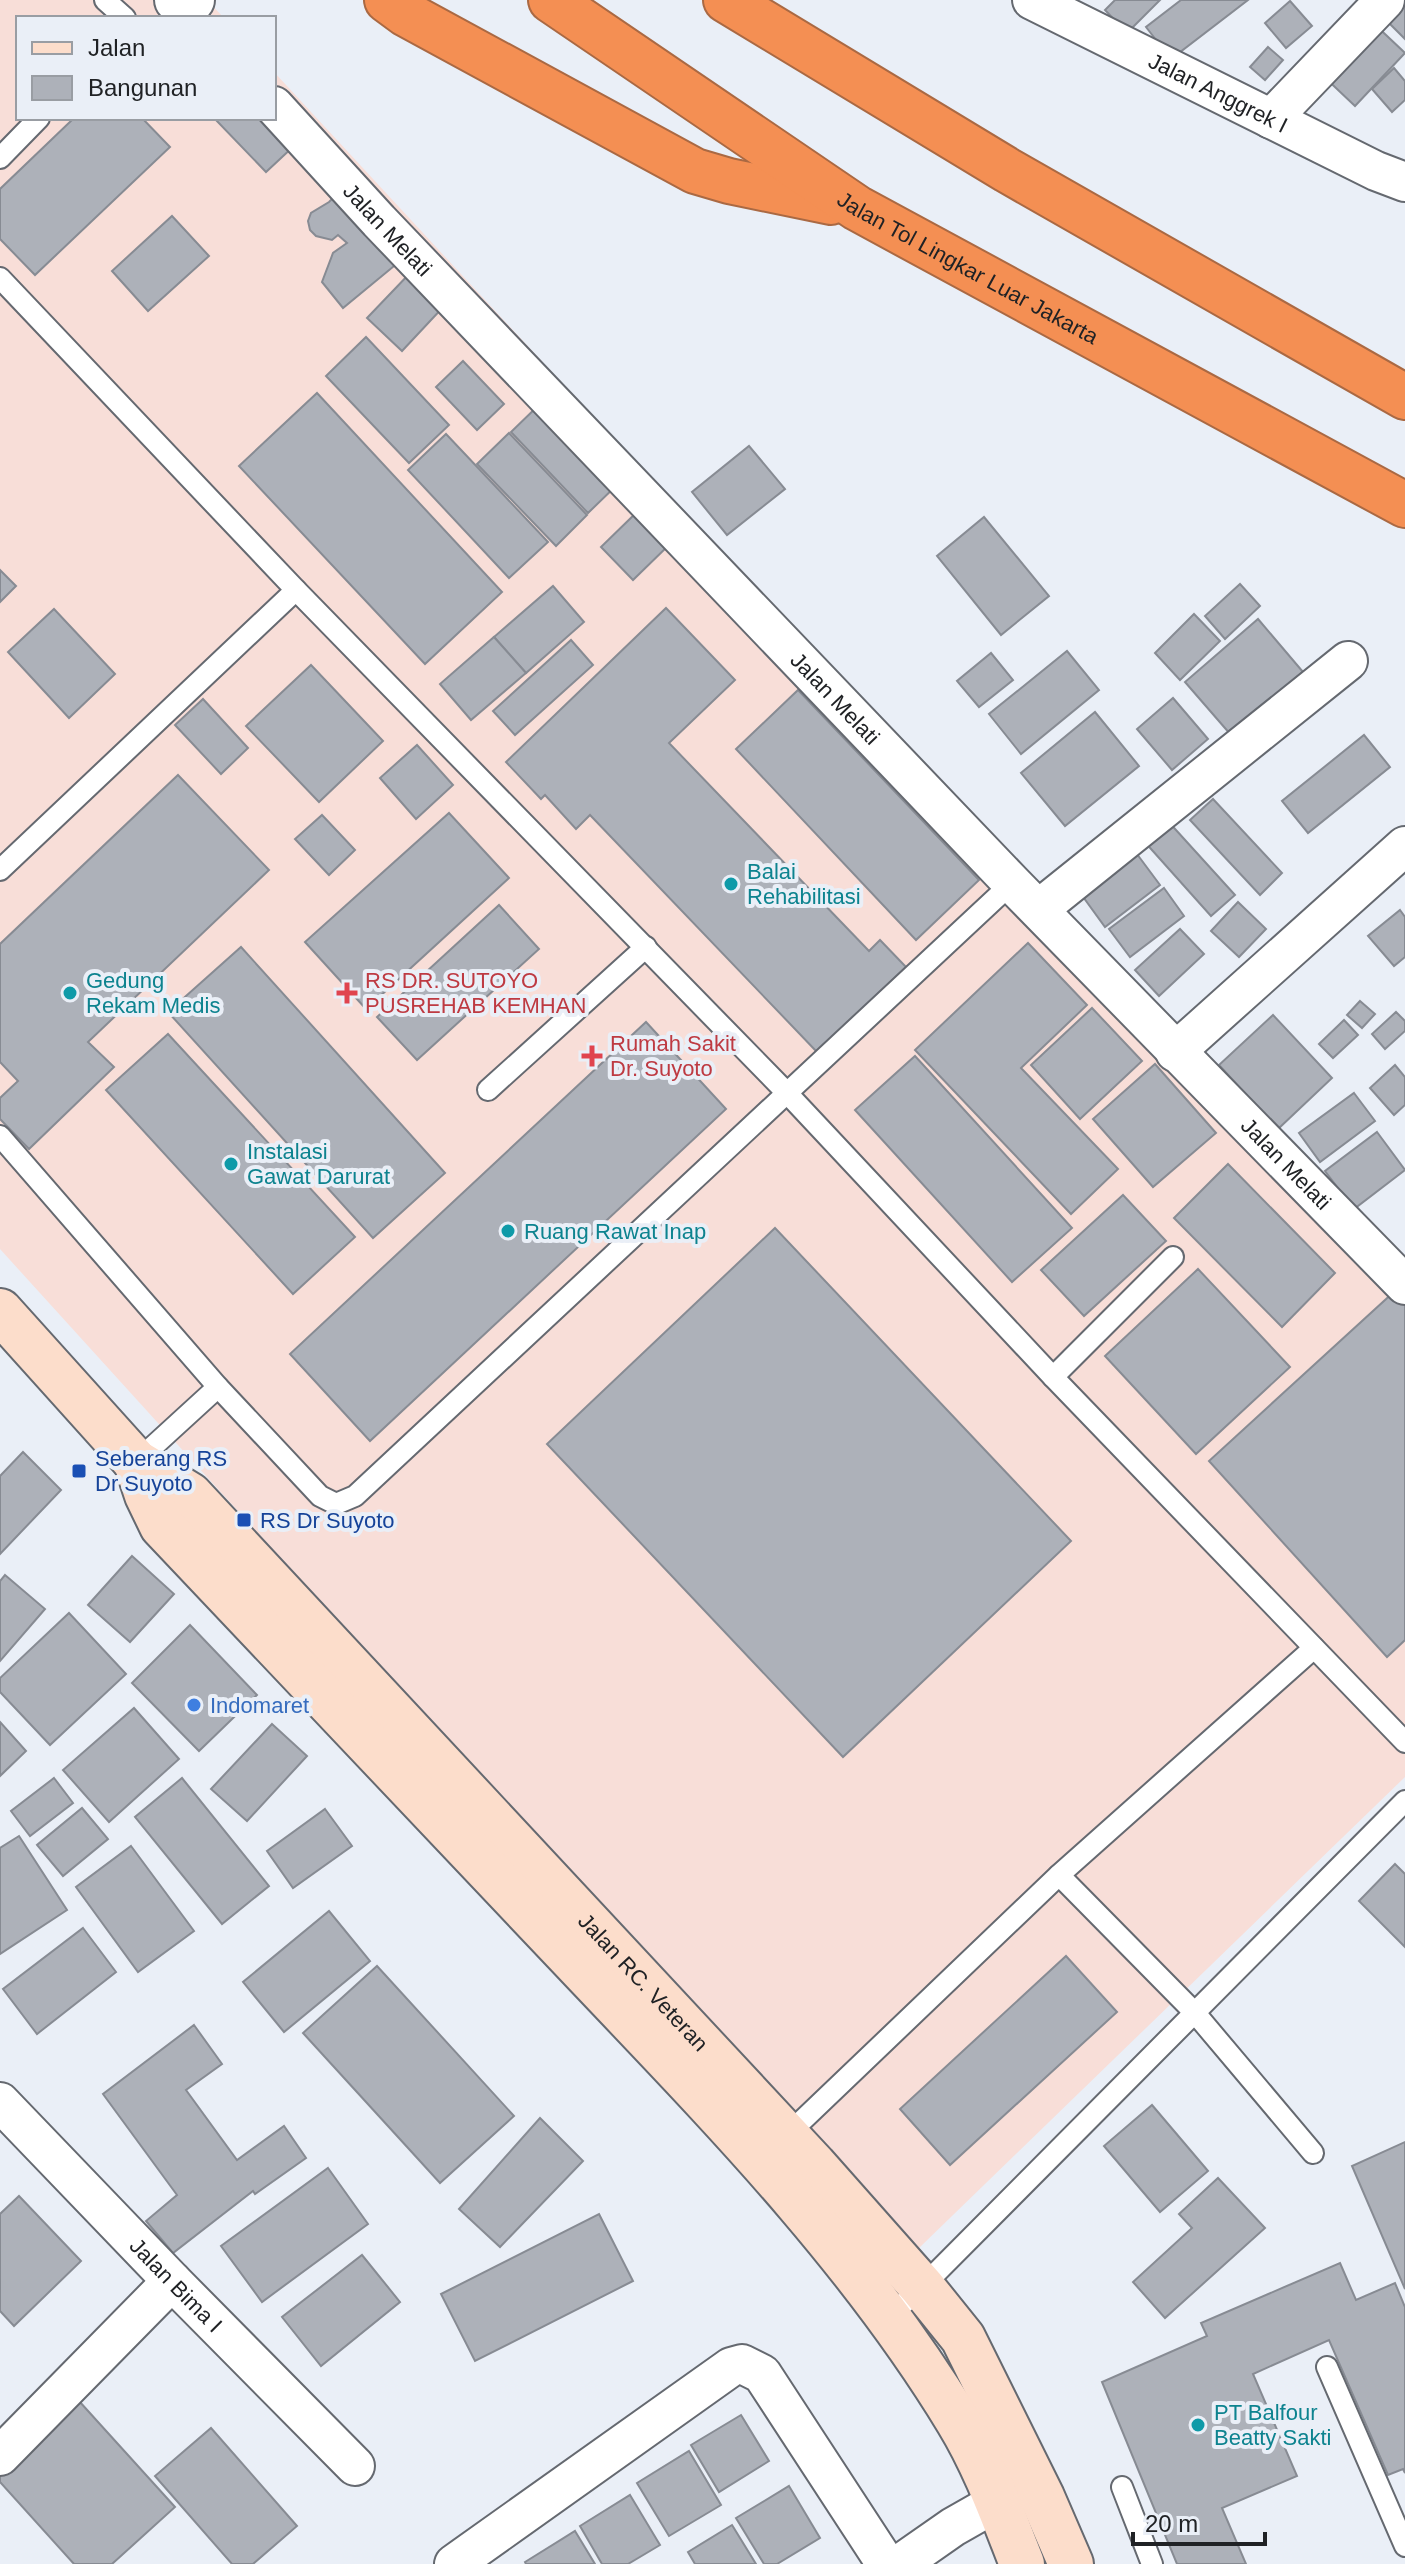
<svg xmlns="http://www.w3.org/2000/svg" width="1405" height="2564" viewBox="0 0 1405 2564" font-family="Arial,sans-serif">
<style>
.medical{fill:#f8ded8}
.building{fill:#adb1b9;stroke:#878b93;stroke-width:2}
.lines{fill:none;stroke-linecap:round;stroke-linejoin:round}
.service-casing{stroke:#656970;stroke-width:24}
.minor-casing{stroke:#656970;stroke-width:42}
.tertiary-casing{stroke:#656970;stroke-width:48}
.secondary-casing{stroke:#656970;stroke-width:48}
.motorway-casing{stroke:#aa6943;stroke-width:48}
.service{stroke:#fff;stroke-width:20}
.minor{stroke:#fff;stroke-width:38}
.tertiary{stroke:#fff;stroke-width:44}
.secondary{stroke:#fcddcb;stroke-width:44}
.motorway{stroke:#f48f53;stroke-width:44}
.culture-dot{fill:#0f9aa8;stroke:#eaeff7;stroke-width:3}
.health-dot{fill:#e0444e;stroke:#eaeff7;stroke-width:3}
.transit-dot{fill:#1a4fb4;stroke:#eaeff7;stroke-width:3}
.shop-dot{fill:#3f7fe0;stroke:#eaeff7;stroke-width:3}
.labels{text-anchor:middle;stroke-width:8;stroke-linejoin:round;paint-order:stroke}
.street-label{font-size:22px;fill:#202225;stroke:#eaeff7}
.culture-label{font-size:22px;fill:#0d838f;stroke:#eaeff7;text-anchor:start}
.health-label{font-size:22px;fill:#be3a42;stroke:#eaeff7;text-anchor:start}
.transit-label{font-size:22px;fill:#164399;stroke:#eaeff7;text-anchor:start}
.shop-label{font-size:22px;fill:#366cbe;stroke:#eaeff7;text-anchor:start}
</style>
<rect width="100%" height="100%" fill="#eaeff7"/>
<path class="medical" d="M0 0H207L224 18H18V118H274V72L1405 1294V1777L919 2248 493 1792 0 1249Z"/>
<g class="building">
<path d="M1115 0H1160L1127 33 1105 10Z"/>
<path d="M1181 0H1248L1171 59 1146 27Z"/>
<path d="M1403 0 1405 2V39L1377 11Z"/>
<path d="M1290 1 1312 26 1286 48 1265 23Z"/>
<path d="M1368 18 1405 53 1355 106 1318 71Z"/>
<path d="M1268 47 1283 60 1265 80 1250 67Z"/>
<path d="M1394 68 1405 81V100L1392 112 1372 89Z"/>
<path d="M74 118H142L170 147 35 275 0 239V189Z"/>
<path d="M214 118H269L295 145 266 172Z"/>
<path d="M343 188 405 257 343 308 322 282 333 253 347 243 338 235 332 240 316 236 310 230 308 221 311 213 329 202Z"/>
<path d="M172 216 209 256 148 311 112 271Z"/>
<path d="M412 271 446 304 402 351 367 318Z"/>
<path d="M366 337 449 425 409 463 326 376Z"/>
<path d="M463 361 504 404 477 430 436 387Z"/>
<path d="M317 393 502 592 425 664 239 466Z"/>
<path d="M542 402 619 483 588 513 511 432Z"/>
<path d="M509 433 587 515 556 546 477 464Z"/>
<path d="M446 434 548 542 509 578 408 470Z"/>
<path d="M749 446 785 489 727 535 692 492Z"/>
<path d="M638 511 670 544 633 580 601 547Z"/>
<path d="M984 517 1049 596 1001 635 937 556Z"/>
<path d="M0 570 16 586 0 602Z"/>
<path d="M1240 584 1260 606 1225 639 1205 616Z"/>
<path d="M553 586 584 622 526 673 494 637Z"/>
<path d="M666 608 735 680 669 743 869 951 880 940 906 967 817 1052 590 815 576 829 545 795 541 799 506 762Z"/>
<path d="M54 609 115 674 69 718 8 652Z"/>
<path d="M1194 614 1220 641 1180 680 1155 653Z"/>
<path d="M1258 619 1303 672 1231 735 1185 682Z"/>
<path d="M494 637 526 673 471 720 440 684Z"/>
<path d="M571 640 593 665 515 735 493 711Z"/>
<path d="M1067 651 1099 690 1021 754 989 714Z"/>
<path d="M991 653 1013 680 979 707 957 681Z"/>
<path d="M311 665 383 741 319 802 246 726Z"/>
<path d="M798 690 979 880 916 940 736 749Z"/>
<path d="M1173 698 1208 739 1172 770 1137 729Z"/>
<path d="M203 699 248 748 221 774 175 725Z"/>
<path d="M1095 712 1139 766 1065 826 1021 773Z"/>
<path d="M1364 735 1390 767 1308 833 1282 801Z"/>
<path d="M417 745 453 785 416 819 380 778Z"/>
<path d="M178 775 269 870 88 1042 114 1067 29 1149 0 1119V1098L18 1081 0 1062V944Z"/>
<path d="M1213 799 1282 873 1260 895 1190 820Z"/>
<path d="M449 813 509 878 366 1009 305 942Z"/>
<path d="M322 815 355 850 329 875 295 839Z"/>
<path d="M1166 819 1235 895 1211 916 1143 840Z"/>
<path d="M1128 842 1160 885 1105 927 1073 883Z"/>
<path d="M1164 888 1184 916 1130 957 1109 929Z"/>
<path d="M1238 902 1266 929 1239 957 1211 931Z"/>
<path d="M499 905 539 949 417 1060 377 1017Z"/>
<path d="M1400 910 1405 917V957L1394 966 1368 936Z"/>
<path d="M1180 929 1204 954 1159 996 1135 970Z"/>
<path d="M1028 943 1087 1005 1021 1068 1118 1169 1071 1214 915 1050Z"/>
<path d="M241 947 445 1173 373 1238 168 1012Z"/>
<path d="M1360 1001 1375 1014 1362 1028 1347 1015Z"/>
<path d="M1092 1008 1142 1061 1080 1119 1031 1065Z"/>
<path d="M1396 1012 1405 1021V1031L1385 1049 1372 1034Z"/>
<path d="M1273 1015 1332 1078 1278 1129 1219 1065Z"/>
<path d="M1344 1020 1358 1035 1333 1058 1319 1044Z"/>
<path d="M646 1022 726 1109 370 1441 290 1354Z"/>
<path d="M168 1034 355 1237 293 1294 106 1090Z"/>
<path d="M915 1056 1072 1228 1012 1282 855 1110Z"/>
<path d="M1155 1064 1216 1133 1153 1187 1093 1119Z"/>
<path d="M1395 1065 1405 1077V1105L1394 1115 1370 1088Z"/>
<path d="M1354 1093 1375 1121 1320 1162 1299 1133Z"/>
<path d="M1377 1132 1405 1170 1354 1209 1325 1171Z"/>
<path d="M1228 1164 1335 1273 1282 1327 1174 1218Z"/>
<path d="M1123 1195 1166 1241 1084 1316 1041 1270Z"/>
<path d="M775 1228 1071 1541 843 1757 547 1444Z"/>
<path d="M1198 1269 1290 1367 1196 1454 1105 1356Z"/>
<path d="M1396 1290 1405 1300V1640L1387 1657 1209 1461Z"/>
<path d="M23 1452 61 1490 0 1554V1476Z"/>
<path d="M132 1556 174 1594 130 1642 88 1605Z"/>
<path d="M5 1575 45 1609 0 1661V1581Z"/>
<path d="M69 1613 126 1674 50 1745 0 1692V1678Z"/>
<path d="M190 1625 257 1695 199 1751 132 1683Z"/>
<path d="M134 1708 179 1759 109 1822 63 1770Z"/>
<path d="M0 1722 26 1751 0 1776Z"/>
<path d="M272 1724 307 1756 247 1821 211 1789Z"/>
<path d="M54 1778 73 1803 30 1836 11 1811Z"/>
<path d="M182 1778 269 1886 222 1924 135 1817Z"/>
<path d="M82 1808 108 1839 63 1876 37 1845Z"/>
<path d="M325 1809 352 1846 293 1888 267 1851Z"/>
<path d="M19 1836 67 1910 0 1954V1848Z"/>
<path d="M131 1846 194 1931 138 1972 76 1887Z"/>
<path d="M1395 1864 1405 1874V1947L1359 1901Z"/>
<path d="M329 1911 370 1961 284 2032 243 1982Z"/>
<path d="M83 1928 116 1972 37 2034 3 1989Z"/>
<path d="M1066 1956 1117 2012 950 2165 900 2109Z"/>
<path d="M377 1966 514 2116 440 2183 303 2033Z"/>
<path d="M194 2025 222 2064 186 2090 237 2160 284 2126 306 2158 255 2194 253 2191 173 2253 146 2221 177 2195 103 2094Z"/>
<path d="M1152 2105 1208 2171 1160 2212 1104 2146Z"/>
<path d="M540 2118 583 2161 500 2247 459 2209Z"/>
<path d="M1405 2142V2289L1352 2166Z"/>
<path d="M328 2168 368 2224 262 2302 221 2246Z"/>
<path d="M1218 2178 1265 2228 1165 2318 1133 2282 1192 2228 1179 2214Z"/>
<path d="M19 2196 81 2261 14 2326 0 2311V2214Z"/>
<path d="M599 2214 633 2281 475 2361 441 2294Z"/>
<path d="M362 2255 400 2302 321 2366 282 2317Z"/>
<path d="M1340 2263 1356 2300 1395 2283 1405 2307V2473L1403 2469 1388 2475 1329 2340 1253 2374 1297 2476 1222 2508 1246 2564H1177L1102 2382 1207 2336 1201 2323Z"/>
<path d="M79 2401 175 2507 112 2564H74L0 2482V2472Z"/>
<path d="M741 2415 769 2461 719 2492 691 2445Z"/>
<path d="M211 2428 297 2526 253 2564H232L155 2476Z"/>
<path d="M689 2451 721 2505 669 2536 637 2483Z"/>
<path d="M789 2486 820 2538 777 2564H764L736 2518Z"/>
<path d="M630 2495 660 2545 628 2564H602L580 2526Z"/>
<path d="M732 2525 756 2564H695L688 2552Z"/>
<path d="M575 2531 595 2564H526L525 2562Z"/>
</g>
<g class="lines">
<defs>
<g id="service">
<path d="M105 0 125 18"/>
<path d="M0 158 39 118"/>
<path d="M0 278 296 590 787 1093 355 1496 336 1504 320 1496 218 1387 0 1136"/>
<path d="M0 870 296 590"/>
<path d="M1012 883 787 1093 1053 1377 1405 1742"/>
<path d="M488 1090 646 947"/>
<path d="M1053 1377 1173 1257"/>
<path d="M136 1462 218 1387"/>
<path d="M1059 1875 1195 2013 1313 2153"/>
<path d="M786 2136 1059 1875 1314 1648"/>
<path d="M887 2318 922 2287 1405 1801"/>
<path d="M1327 2367 1405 2546"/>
<path d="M1122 2487 1152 2564"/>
</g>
<g id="minor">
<path id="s1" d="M1032 0 1376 171 1405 182"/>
<path id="s2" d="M274 106 379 221 1012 883 1405 1285"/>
<path d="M1271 119 1385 0"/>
<path d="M1039 909 1348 661"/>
<path d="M1175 1052 1405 846"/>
<path id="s3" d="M0 2102 172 2281 355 2466"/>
<path d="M0 2456 172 2281"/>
<path d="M454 2564 731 2367 742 2364 762 2374 886 2564"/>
<path d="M900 2564 953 2527 997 2502"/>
</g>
<path id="tertiary" d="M177 0 185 8 192 0"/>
<g id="secondary">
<path id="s4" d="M0 1311 136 1462 190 1495 814 2165 922 2287 963 2338 1042 2497 1071 2564"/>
<path d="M136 1462 147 1495 162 1526C298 1669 434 1813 570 1957 708 2103 853 2248 958 2421 985 2465 1003 2516 1022 2564"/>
</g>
<g id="motorway">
<path d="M387 0 406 14 695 171 729 181 831 202"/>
<path id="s5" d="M551 0 857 208 1405 505"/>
<path d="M726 0 1007 170 1405 397"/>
</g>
</defs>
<use href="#service" class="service-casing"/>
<use href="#minor" class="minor-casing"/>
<use href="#tertiary" class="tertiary-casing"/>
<use href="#secondary" class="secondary-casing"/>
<use href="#motorway" class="motorway-casing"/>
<use href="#service" class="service"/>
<use href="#minor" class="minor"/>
<use href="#tertiary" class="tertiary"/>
<use href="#secondary" class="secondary"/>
<use href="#motorway" class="motorway"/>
</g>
<g class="culture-dot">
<circle cx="731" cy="884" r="8"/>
<circle cx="70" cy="993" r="8"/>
<circle cx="231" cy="1164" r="8"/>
<circle cx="508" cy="1231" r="8"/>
<circle cx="1198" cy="2425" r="8"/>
</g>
<g class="health-dot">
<path d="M343 981h8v8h8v8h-8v8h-8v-8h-8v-8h8z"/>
<path d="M588 1044h8v8h8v8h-8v8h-8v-8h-8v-8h8z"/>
</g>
<g class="transit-dot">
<rect x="71" y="1463" width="16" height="16" rx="4"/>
<rect x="236" y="1512" width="16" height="16" rx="4"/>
</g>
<circle class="shop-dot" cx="194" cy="1705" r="8"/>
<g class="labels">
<g class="street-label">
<text dy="8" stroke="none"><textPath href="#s1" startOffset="208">Jalan Anggrek I</textPath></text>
<text dy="8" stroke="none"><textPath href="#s2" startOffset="168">Jalan Melati</textPath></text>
<text dy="8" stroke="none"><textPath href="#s5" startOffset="496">Jalan Tol Lingkar Luar Jakarta</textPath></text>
<text dy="8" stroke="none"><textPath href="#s2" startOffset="816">Jalan Melati</textPath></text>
<text dy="8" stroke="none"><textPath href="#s2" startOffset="1464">Jalan Melati</textPath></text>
<text dy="8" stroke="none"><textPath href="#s4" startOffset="932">Jalan RC. Veteran</textPath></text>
<text dy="8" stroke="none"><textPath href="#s3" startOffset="254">Jalan Bima I</textPath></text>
</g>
<g class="culture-label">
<text x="747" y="879">Balai<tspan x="747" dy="25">Rehabilitasi</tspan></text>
<text x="86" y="988">Gedung<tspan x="86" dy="25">Rekam Medis</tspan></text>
<text x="247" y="1159">Instalasi<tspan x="247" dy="25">Gawat Darurat</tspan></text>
<text x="524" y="1239">Ruang Rawat Inap</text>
<text x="1214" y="2420">PT Balfour<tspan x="1214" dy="25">Beatty Sakti</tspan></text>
</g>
<g class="health-label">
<text x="365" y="988">RS DR. SUTOYO<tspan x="365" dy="25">PUSREHAB KEMHAN</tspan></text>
<text x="610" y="1051">Rumah Sakit<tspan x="610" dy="25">Dr. Suyoto</tspan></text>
</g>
<g class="transit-label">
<text x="95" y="1466">Seberang RS<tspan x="95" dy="25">Dr Suyoto</tspan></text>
<text x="260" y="1528">RS Dr Suyoto</text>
</g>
<g class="shop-label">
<text x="210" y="1713">Indomaret</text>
</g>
</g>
<rect x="16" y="16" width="260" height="104" fill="#eaeff7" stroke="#999da3" stroke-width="2"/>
<rect x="32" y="42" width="40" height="12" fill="#fcddcb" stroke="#999da3" stroke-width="2"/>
<text x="88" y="56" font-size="24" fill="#202225">Jalan</text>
<rect x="32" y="76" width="40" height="24" fill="#adb1b9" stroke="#999da3" stroke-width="2"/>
<text x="88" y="96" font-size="24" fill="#202225">Bangunan</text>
<path d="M1133 2532v12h132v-12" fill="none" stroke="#202225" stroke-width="4"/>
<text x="1145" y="2532" font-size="24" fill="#202225" stroke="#eaeff7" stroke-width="6" paint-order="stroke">20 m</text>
</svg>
